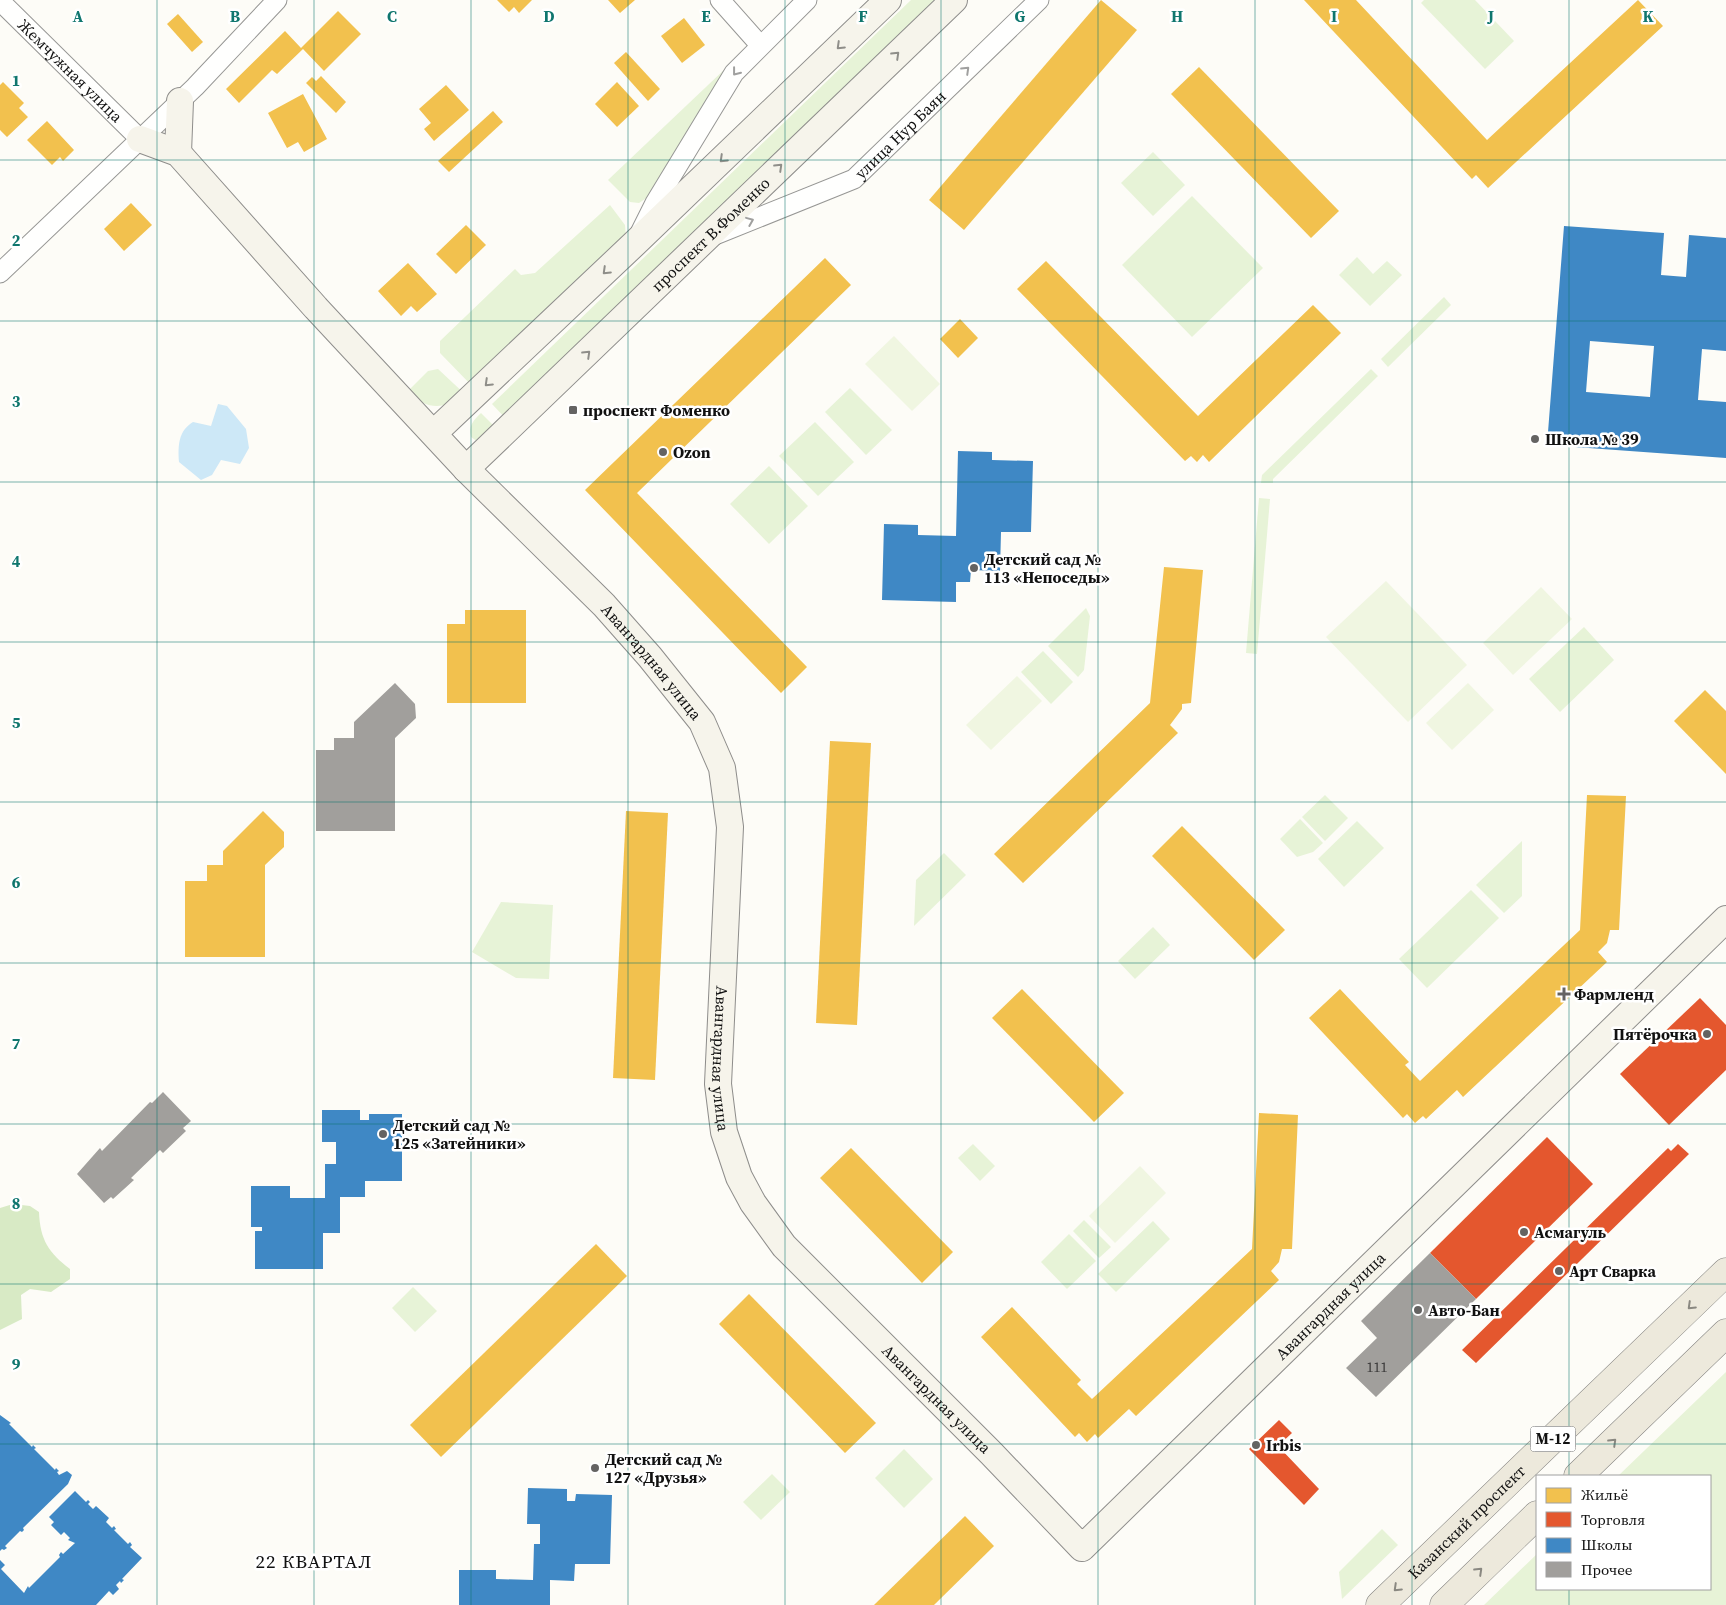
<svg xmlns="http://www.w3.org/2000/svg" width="1726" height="1605" viewBox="0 0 1726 1605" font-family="'Source Serif 4',serif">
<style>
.green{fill:#e7f3d7}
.forest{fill:#d8eac5}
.pitch{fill:#f0f6e1}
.water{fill:#cde8f7}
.homes{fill:#f2c14e}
.shops{fill:#e4572e}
.schools{fill:#3f88c5;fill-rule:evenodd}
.building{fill:#a19f9c}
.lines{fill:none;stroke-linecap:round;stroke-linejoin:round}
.street-casing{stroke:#979795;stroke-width:21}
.secondary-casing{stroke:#8e8d8b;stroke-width:28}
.primary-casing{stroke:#858482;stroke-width:29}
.street{stroke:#fffffe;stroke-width:19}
.secondary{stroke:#f6f4eb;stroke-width:26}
.primary{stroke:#ede9dc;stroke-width:28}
.oneway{stroke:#8f8e89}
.oneway2{stroke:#a0a09f}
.oneway3{stroke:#8a8881}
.grid{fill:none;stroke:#0f766e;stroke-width:1;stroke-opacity:0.55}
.poi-dot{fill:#646362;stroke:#fff;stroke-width:2}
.labels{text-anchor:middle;stroke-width:5;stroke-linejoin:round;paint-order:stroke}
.number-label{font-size:14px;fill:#353434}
.shield{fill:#fff;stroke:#585858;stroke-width:1}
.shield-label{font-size:15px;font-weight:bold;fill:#111}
.street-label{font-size:16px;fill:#111;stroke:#fff}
.poi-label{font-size:16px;font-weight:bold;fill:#111;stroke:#fff;text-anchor:start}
.quarter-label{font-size:19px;letter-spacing:1px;fill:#111;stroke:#fff}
.grid-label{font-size:16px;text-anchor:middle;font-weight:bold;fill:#0f766e;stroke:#fff;stroke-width:5;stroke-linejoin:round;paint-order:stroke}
</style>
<rect width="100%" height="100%" fill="#fdfcf7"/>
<g class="green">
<path d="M911 0H945L508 421 492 404Z"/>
<path d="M1424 0H1475L1514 41 1485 69 1421 3Z"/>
<path d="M746 49 648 197 639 203 630 202 608 180Z"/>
<path d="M1153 152 1185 185 1153 216 1121 183Z"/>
<path d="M1192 196 1263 268 1192 337 1122 265Z"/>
<path d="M610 205 625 225 626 237 475 389 440 353V341L515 269 521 275 535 273Z"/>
<path d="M1357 257 1373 274 1387 261 1402 275 1370 306 1339 275Z"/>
<path d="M1444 297 1451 305 1388 367 1381 359Z"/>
<path d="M438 369 468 397C442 407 430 413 408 391L428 371Z"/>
<path d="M1371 369 1378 376 1273 479V483H1261L1262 475Z"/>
<path d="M850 388 892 430 866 455 825 412Z"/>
<path d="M481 413 499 431 478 442 471 437C468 425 474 420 481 413Z"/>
<path d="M815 422 854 462 818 496 779 456Z"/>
<path d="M769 466 808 506 769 544 730 504Z"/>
<path d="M1259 498 1270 499 1257 654 1246 653Z"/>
<path d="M1086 608 1090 616 1084 670 1078 677 1048 646Z"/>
<path d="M1584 627 1614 660 1560 712 1529 679Z"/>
<path d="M1043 651 1073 682 1051 704 1021 672Z"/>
<path d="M1325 795 1348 818 1325 841 1302 817Z"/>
<path d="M1300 819 1323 843 1313 852 1297 857 1280 839Z"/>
<path d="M1357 821 1384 848 1344 887 1318 859Z"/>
<path d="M1522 841V896L1504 913 1476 885Z"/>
<path d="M944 853 966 875 914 926 916 880Z"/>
<path d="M1471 890 1499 918 1427 988 1399 959Z"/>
<path d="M501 902 553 905 549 979 516 978 472 952Z"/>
<path d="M1153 927 1170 945 1135 979 1118 961Z"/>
<path d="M973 1144 995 1166 980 1181 958 1158Z"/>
<path d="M1084 1220 1111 1247 1099 1258 1073 1231Z"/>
<path d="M1153 1221 1170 1239 1116 1292 1098 1274Z"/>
<path d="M1069 1234 1096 1261 1067 1289 1041 1262Z"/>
<path d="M413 1287 437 1311 415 1332 392 1308Z"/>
<path d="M1726 1372V1605H1484L1537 1554V1589H1710V1476H1618Z"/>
<path d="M904 1449 933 1479 904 1508 875 1478Z"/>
<path d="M772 1474 790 1492 761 1520 743 1502Z"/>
<path d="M1382 1529 1398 1545 1342 1599 1339 1572Z"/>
</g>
<path class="forest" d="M13 1204 30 1206 39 1212C40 1240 49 1253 70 1269V1279L51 1292 30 1289 21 1295 22 1319 0 1330V1208Z"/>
<g class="pitch">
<path d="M894 336 940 384 912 411 865 364Z"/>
<path d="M1386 581 1467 665 1408 722 1326 637Z"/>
<path d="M1541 587 1572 619 1513 675 1483 643Z"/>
<path d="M1017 676 1042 701 991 750 966 725Z"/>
<path d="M1468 683 1494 710 1452 750 1426 723Z"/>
<path d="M1140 1166 1166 1193 1115 1243 1089 1216Z"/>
</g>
<path class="water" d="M218 404 227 406 246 429 249 448 240 464 221 460 212 475 201 480 179 462C178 446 178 431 193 422L211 426Z"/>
<g class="homes">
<path d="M497 0H532L519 13 514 7 509 12Z"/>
<path d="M608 0H635L620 13Z"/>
<path d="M1101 0 1137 30 964 230 929 200Z"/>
<path d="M1304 0H1356L1487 140 1638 0 1663 26 1488 188 1476 175 1472 179Z"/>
<path d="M338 11 361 34 324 71 303 49 277 74 272 70 239 103 226 89 285 31 301 48Z"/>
<path d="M178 14 203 42 192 52 167 24Z"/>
<path d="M684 18 705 45 682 63 661 36Z"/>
<path d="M626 52 660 89 648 101 614 63Z"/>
<path d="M1199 67 1339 211 1311 238 1171 94Z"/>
<path d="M321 76 346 102 336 113 306 83 312 77 316 81Z"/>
<path d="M3 82 24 103 19 108 28 117 7 137 0 130V85Z"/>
<path d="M617 82 639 106 617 127 595 104Z"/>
<path d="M446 85 469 110 434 141 424 129 431 123 419 109Z"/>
<path d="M303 94 327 139 304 152 298 142 287 148 268 113Z"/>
<path d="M493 111 503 122 449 172 438 161Z"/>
<path d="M47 121 74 150 63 161 60 157 52 165 27 140Z"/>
<path d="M131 203 152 225 124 251 104 229Z"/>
<path d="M466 225 486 245 456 274 436 254Z"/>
<path d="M825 258 851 285 637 493 807 667 781 693 585 490Z"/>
<path d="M1046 261 1198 416 1313 305 1341 333 1209 462 1203 455 1197 462 1191 456 1185 461 1017 289Z"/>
<path d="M408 263 437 294 417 312 411 306 401 316 378 291Z"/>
<path d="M960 319 978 338 958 358 940 339Z"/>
<path d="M1164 567 1203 570 1191 703 1182 704V709L1170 725 1178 733 1023 883 994 854 1150 703Z"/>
<path d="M465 610H526V703H447V624H465Z"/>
<path d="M1705 690 1726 711V774L1674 721Z"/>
<path d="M830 741 871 743 857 1025 816 1023Z"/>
<path d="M1587 795 1626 796 1619 930H1610L1607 943 1598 952 1607 962 1463 1097 1457 1090 1426 1119 1423 1116 1415 1123 1407 1114 1403 1118 1309 1018 1340 989 1409 1062 1405 1065 1420 1081 1580 930Z"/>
<path d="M263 811 284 832V847L265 865V957H185V881H207V865H223V851Z"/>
<path d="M626 811 668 813 655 1080 613 1078Z"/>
<path d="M1182 826 1285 930 1254 960 1152 856Z"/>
<path d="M1022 989 1124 1093 1094 1122 992 1018Z"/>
<path d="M1259 1113 1298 1115 1292 1249H1282L1279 1262 1271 1271 1279 1280 1136 1416 1129 1409 1098 1438 1095 1434 1087 1442 1079 1433 1075 1437 981 1337 1012 1307 1081 1380 1077 1384 1092 1399 1252 1249Z"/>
<path d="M851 1148 953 1252 922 1283 820 1178Z"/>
<path d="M596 1244 627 1276 441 1457 410 1425Z"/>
<path d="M749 1294 876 1423 845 1453 719 1324Z"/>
<path d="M965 1516 994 1546 934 1605H874Z"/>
</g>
<g class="shops">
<path d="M1700 998 1726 1025V1070L1669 1125 1620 1074Z"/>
<path d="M1547 1137 1593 1184 1476 1299 1430 1253Z"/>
<path d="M1678 1144 1689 1154 1476 1363 1462 1350 1668 1148 1671 1151Z"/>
<path d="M1279 1420 1292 1433 1278 1446 1319 1489 1304 1505 1249 1449Z"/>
</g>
<g class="schools">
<path d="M1564 226 1664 233 1661 275 1686 277 1689 235 1726 238V351L1702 349 1698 400 1726 402V458L1547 445ZM1590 341 1654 346 1650 397 1586 392Z"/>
<path d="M958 451 992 452V460L1033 461 1031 532H1001L1000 571 971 570 970 582H956V602L882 600 884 524 918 525V535L956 536Z"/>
<path d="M322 1110H360V1120H369V1114H402V1181H365V1197H340V1233H323V1269H255V1231H262V1227H251V1186H290V1198H325V1164H336V1142H322Z"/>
<path d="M0 1415 11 1423 9 1424 32 1447 33 1445 36 1448 34 1449 55 1470 56 1468 59 1471 57 1472 59 1475 67 1471 72 1475 68 1484 23 1528 24 1530 22 1532 20 1531 5 1546 7 1548 4 1550 2 1549 0 1551Z"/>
<path d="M528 1488 567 1489V1501H575L576 1494 612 1495 610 1564H575L574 1581 550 1580V1605H459V1570H496V1579L533 1580 534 1544H540V1524H527Z"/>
<path d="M75 1491 86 1502 88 1500 90 1502 88 1504 93 1509 96 1506 109 1518 106 1522 112 1528 114 1526 116 1529 114 1530 128 1544 130 1542 132 1545 130 1547 142 1558 122 1579 124 1580 121 1583 120 1581 116 1585 119 1589 113 1595 109 1591 96 1605H0V1560L5 1565 1 1569 24 1593 28 1586 29 1588 60 1557 59 1555 61 1552 63 1554 75 1543 68 1540 70 1538 64 1532 61 1535 51 1525 54 1522 49 1517Z"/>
</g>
<g class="building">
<path d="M395 683 415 704 416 718 395 738V831H316V750H334V738H354V722Z"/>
<path d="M163 1092 191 1121 183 1128 186 1131 163 1153 160 1150 131 1178 134 1180 113 1199 111 1197 104 1203 77 1174 100 1148 102 1151 150 1102 152 1103Z"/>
<path d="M1430 1253 1476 1299 1376 1397 1346 1368 1377 1338 1361 1321Z"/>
</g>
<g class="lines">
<defs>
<g id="street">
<path d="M720 0 760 45"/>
<path id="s1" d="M0 1 140 139"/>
<path d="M641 231 655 203 734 73 807 0"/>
<path id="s2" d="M715 235 854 179 1039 0"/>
<path d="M0 273 195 87 277 0"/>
</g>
<g id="secondary">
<path id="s3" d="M140 139 178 153 316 308 466 469 604 605 650 657 702 722 722 768 730 827 718 1084 724 1132 739 1177 753 1203 784 1246 991 1453 1082 1548 1726 919"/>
<path d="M178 153 180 101"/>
<path d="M434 433 634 244 888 0"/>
<path id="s4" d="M466 469 954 0"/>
</g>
<g id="primary">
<path d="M1578 1476 1726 1333"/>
<path id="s5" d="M1380 1605 1726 1272"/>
<path d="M1444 1605 1537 1515"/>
</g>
</defs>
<use href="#street" class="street-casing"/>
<use href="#secondary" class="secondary-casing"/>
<use href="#primary" class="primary-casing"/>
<use href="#street" class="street"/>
<use href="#secondary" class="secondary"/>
<use href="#primary" class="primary"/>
</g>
<defs><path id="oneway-chevron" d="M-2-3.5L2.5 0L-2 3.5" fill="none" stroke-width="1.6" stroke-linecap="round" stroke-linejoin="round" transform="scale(1.25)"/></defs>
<g class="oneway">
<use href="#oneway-chevron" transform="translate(840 46) rotate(136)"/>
<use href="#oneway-chevron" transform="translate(896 55) rotate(-44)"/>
<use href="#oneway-chevron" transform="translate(723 159) rotate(136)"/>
<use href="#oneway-chevron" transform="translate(779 167) rotate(-44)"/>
<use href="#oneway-chevron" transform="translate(606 271) rotate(136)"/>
<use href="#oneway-chevron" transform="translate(587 354) rotate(-44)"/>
<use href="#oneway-chevron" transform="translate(488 383) rotate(136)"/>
</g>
<g class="oneway2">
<use href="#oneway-chevron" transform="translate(966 70) rotate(-44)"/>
<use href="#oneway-chevron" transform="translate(736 72) rotate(128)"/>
<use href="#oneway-chevron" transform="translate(750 221) rotate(-22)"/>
</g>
<g class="oneway3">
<use href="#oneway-chevron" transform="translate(1691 1306) rotate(136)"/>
<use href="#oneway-chevron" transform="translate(1613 1442) rotate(-44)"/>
<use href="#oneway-chevron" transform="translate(1479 1571) rotate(-44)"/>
<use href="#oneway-chevron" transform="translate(1397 1588) rotate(136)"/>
</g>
<path class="grid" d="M157 0V1605M314 0V1605M471 0V1605M628 0V1605M785 0V1605M941 0V1605M1098 0V1605M1255 0V1605M1412 0V1605M1569 0V1476M0 160H1726M0 321H1726M0 482H1726M0 642H1726M0 802H1726M0 963H1726M0 1124H1726M0 1284H1726M0 1444H1726M1569 1589V1605"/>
<g class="poi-dot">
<rect x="568" y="405" width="10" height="10" rx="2.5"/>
<circle cx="1535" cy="439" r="5"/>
<circle cx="663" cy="452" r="5"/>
<circle cx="974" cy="568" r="5"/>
<path d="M1561.5 986.5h5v5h5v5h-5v5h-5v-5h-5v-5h5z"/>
<circle cx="1707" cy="1034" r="5"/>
<circle cx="383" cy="1134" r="5"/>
<circle cx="1524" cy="1232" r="5"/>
<circle cx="1559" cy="1271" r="5"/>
<circle cx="1418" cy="1310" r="5"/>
<circle cx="1256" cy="1445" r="5"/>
<circle cx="595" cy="1468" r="5"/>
</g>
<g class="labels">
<g class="number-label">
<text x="1377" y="1372">111</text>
</g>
<rect class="shield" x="1530.5" y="1426.5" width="45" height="25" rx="4"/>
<g class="shield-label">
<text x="1553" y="1444">М-12</text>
</g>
<g class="street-label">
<text dy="6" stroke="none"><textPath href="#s1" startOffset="99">Жемчужная улица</textPath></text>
<text dy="6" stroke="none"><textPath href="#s2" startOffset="214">улица Нур Баян</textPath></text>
<text dy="6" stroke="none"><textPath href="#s4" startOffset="339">проспект В.Фоменко</textPath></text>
<text dy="6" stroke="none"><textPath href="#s3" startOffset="736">Авангардная улица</textPath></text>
<text dy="6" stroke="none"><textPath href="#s3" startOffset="1156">Авангардная улица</textPath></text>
<text dy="6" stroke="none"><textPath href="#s3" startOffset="2131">Авангардная улица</textPath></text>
<text dy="6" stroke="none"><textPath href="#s3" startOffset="1576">Авангардная улица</textPath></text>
<text dy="6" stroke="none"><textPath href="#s5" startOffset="120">Казанский проспект</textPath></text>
</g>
<g class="poi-label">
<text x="583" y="416">проспект Фоменко</text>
<text x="1545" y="445">Школа № 39</text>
<text x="673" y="458">Ozon</text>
<text x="984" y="565">Детский сад №<tspan x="984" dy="18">113 «Непоседы»</tspan></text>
<text x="1574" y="1000">Фармленд</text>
<text x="1697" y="1040" text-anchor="end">Пятёрочка</text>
<text x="393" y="1131">Детский сад №<tspan x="393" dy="18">125 «Затейники»</tspan></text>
<text x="1534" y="1238">Асмагуль</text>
<text x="1569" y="1277">Арт Сварка</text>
<text x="1428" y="1316">Авто-Бан</text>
<text x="1266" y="1451">Irbis</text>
<text x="605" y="1465">Детский сад №<tspan x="605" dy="18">127 «Друзья»</tspan></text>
</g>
<g class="quarter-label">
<text x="314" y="1568">22 КВАРТАЛ</text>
</g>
</g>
<g class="grid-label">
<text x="78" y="22">A</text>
<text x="235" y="22">B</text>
<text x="392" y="22">C</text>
<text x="549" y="22">D</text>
<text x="706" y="22">E</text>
<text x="863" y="22">F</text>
<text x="1020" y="22">G</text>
<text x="1177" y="22">H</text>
<text x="1334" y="22">I</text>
<text x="1491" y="22">J</text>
<text x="1648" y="22">K</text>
<text x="16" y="86">1</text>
<text x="16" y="246">2</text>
<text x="16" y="407">3</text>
<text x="16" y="567">4</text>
<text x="16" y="728">5</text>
<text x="16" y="888">6</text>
<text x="16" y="1049">7</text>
<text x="16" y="1209">8</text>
<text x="16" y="1370">9</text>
</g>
<rect x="1536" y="1475" width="175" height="115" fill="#ffffff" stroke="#a0a0a0"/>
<rect x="1546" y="1488" width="25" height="15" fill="#f2c14e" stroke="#a0a0a0"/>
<text x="1581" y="1500" font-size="15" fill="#111111">Жильё</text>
<rect x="1546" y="1512" width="25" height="15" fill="#e4572e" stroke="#a0a0a0"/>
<text x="1581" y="1525" font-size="15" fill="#111111">Торговля</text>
<rect x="1546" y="1538" width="25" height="15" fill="#3f88c5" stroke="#a0a0a0"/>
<text x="1581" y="1550" font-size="15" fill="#111111">Школы</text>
<rect x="1546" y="1562" width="25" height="15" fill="#a19f9c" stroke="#a0a0a0"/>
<text x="1581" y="1575" font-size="15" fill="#111111">Прочее</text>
</svg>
